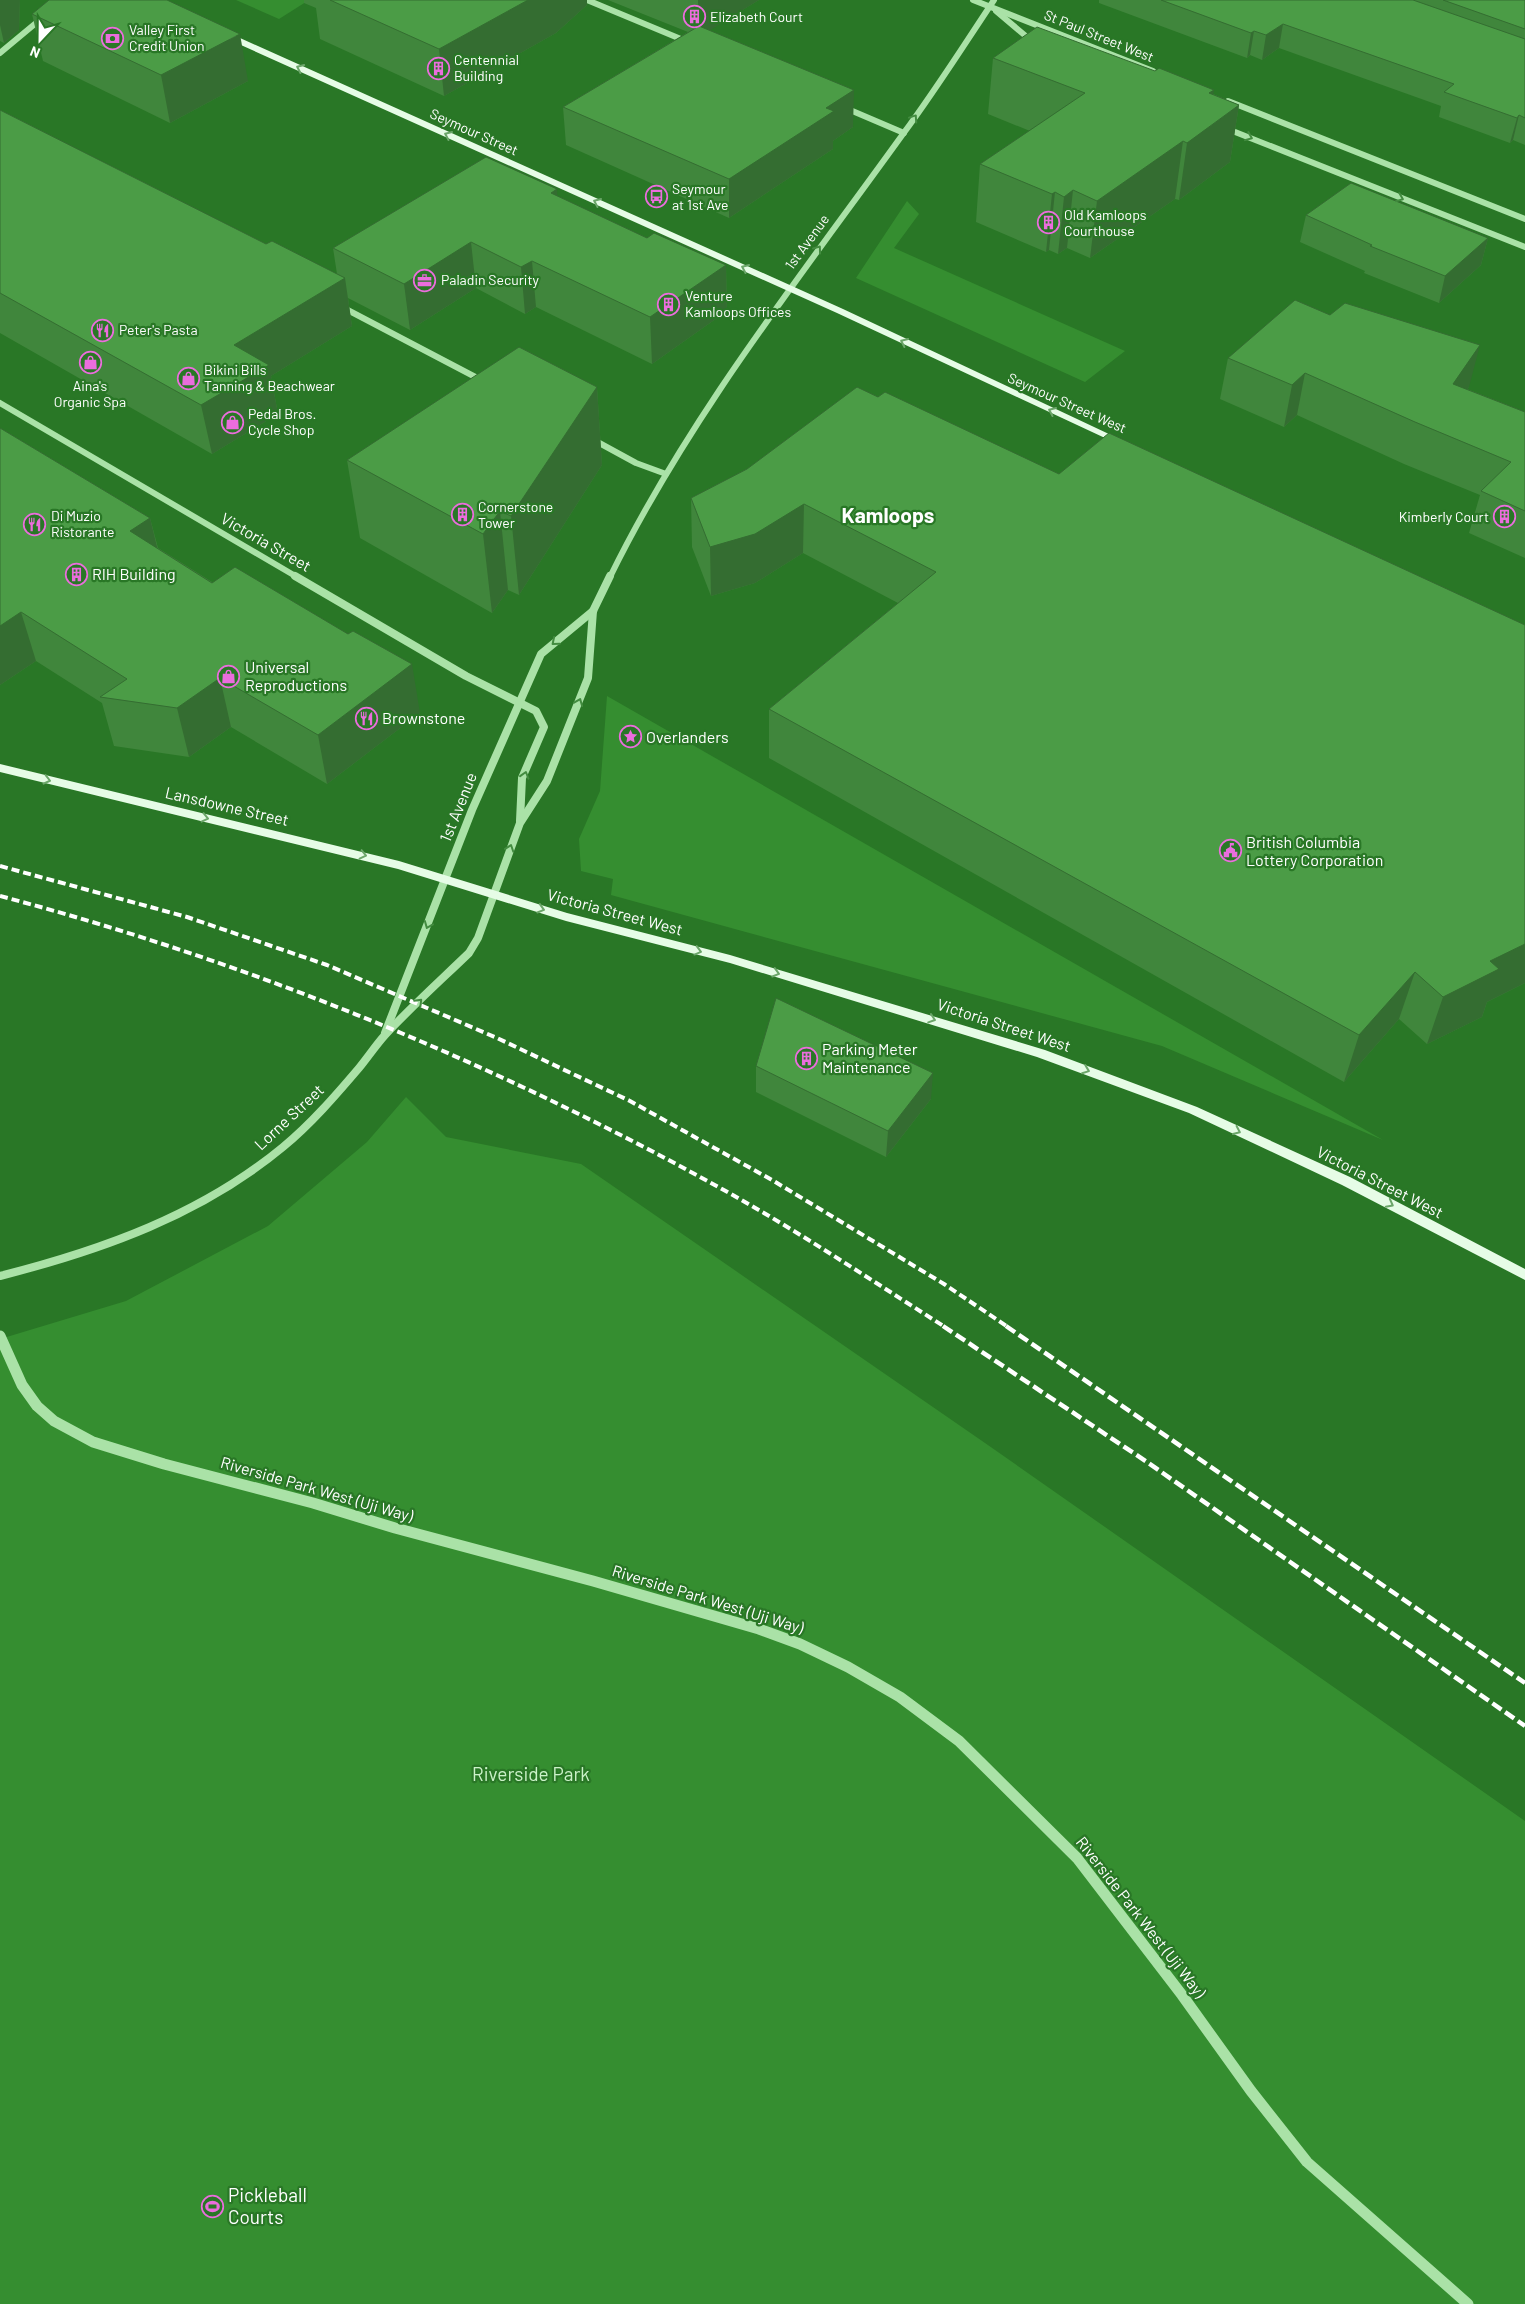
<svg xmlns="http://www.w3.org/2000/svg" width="1525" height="2304" viewBox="0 0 1525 2304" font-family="Barlow,sans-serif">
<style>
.green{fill:#358e30}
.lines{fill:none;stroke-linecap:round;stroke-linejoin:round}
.minor-far2{stroke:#aae2a7;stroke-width:6}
.minor-far1{stroke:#aae2a7;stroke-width:8}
.minor{stroke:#aae2a7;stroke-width:11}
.major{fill:#e6fce6;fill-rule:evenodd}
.rail-far1{stroke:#fff;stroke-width:4;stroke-dasharray:8 4;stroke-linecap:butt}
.rail{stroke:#fff;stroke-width:4.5;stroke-dasharray:11 4.5;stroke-linecap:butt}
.wall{fill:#40863c}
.shaded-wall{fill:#346d31}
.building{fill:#4b9c46;stroke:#346d31}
.oneway{stroke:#6ba669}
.oneway2{stroke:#438c40}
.labels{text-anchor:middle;stroke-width:4.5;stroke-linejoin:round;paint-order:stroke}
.far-poi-label{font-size:14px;fill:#fff;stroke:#297726;text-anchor:start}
.far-street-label{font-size:14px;fill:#fff;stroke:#297726}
.street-label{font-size:16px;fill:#fff;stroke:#297726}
.poi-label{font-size:16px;fill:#fff;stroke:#297726;text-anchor:start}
.near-park-label{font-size:19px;fill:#ccf2c9;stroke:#297726}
.near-poi-label{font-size:19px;fill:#fff;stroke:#297726;text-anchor:start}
.far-town-label{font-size:21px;font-weight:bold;fill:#fff;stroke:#297726}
</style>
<rect width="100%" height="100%" fill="#297726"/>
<g class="green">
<path d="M236 0H309L279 19Z"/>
<path d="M907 201 919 214 894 248 1125 351 1085 382 856 278Z"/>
<path d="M607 696 1383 1140 1162 1046 611 895 613 879 581 871 579 839 600 791Z"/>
<path d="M406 1097 446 1137 581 1164 985 1443 1525 1821V2304H0V1339L126 1301 268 1226 367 1142Z"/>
</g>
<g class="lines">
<g class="minor-far2">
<path d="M587 0 688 42"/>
<path d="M973 0 1153 71"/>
<path d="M996 11 1034 43"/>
<path d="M0 53 42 18"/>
<path d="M1228 101 1525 219"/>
<path d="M843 107 904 133"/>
<path d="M1225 128 1525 247"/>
<path d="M340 306 483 381"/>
<path d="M0 403 297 577"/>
<path d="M592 439 636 463 666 474"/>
<path d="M610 577C688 418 800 277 903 134 935 91 964 45 994 0"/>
</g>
<g class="minor-far1">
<path d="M295 576 466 676 536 711 544 727 522 778 520 821"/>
<path d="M385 1033 472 810 541 654 593 611"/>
<path d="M0 1276C102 1250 201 1215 283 1147 311 1124 336 1095 359 1068 368 1057 376 1045 385 1035 412 1006 441 980 469 953L478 938 520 823 547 781 588 678 593 611 610 576"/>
</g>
<path class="minor" d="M0 1336 22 1385 37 1406 54 1421 93 1442 164 1464 313 1503 395 1528 593 1581 759 1629 800 1644 848 1667 900 1697 959 1741 1077 1858 1182 1995 1251 2091 1307 2162 1468 2304"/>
<g class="major">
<path d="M223 33H229L843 309 1128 443 1123 446 1120 445 837 313 223 37Z"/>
<path d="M0 764 399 861 567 913 730 955 1045 1050 1197 1107 1350 1177 1525 1269V1280L1342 1185 1189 1113 1037 1057 730 963 566 921 398 869 0 772Z"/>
</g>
<g class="rail-far1">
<path d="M0 866 187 917 327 965 497 1038 630 1101 772 1180 944 1284 1008 1327"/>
<path d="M0 896C254 963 502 1066 731 1194 804 1235 874 1282 945 1327"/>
</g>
<g class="rail">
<path d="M943 1326 1147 1462 1525 1726"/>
<path d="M1006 1326 1525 1683"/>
</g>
</g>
<g class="wall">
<path d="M0 0H20L19 30 4 43 0 41Z"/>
<path d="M304 0H587V5L556 33 444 96 320 39 316 8 304 3Z"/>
<path d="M608 0H759L709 30 853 127 833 141V149L729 218 566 145 563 107 688 32Z"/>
<path d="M1099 0H1525V145L1513 140 1510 143 1439 117 1441 106 1279 48 1262 60 1250 55 1247 58 1099 3Z"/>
<path d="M32 14 248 81 170 123 43 61Z"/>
<path d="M993 58 1213 94 1239 105 1230 162 1179 200 1175 199 1090 258 1067 248 1058 254 1049 250 1046 252 976 222 980 164 1030 131 988 114Z"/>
<path d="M0 110 266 244 337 274 333 248 557 189V196L647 238 726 265 727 311 652 364 536 307 525 314 476 288 410 330 348 298 352 326 271 376 278 414 212 454 0 333Z"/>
<path d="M1306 215 1488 238 1481 265 1439 303 1364 273 1365 271 1300 242Z"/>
<path d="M1228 358 1469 387 1467 389 1525 412V558L1469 533 1480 495 1404 464 1297 415 1284 427 1220 399Z"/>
<path d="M597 387 602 465 519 595 508 590 492 613 360 538 347 460Z"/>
<path d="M878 397 1059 474 1525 625V983L1487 1002 1482 1017 1427 1044 1399 1019 1344 1082 769 758V709L898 603 803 553 755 583 711 596 692 547 691 498 747 469Z"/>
<path d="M0 428 150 518 158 548 420 713 327 784 231 727 189 757 114 746 102 703 36 661 0 685Z"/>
<path d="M756 1066 931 1099 886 1157 756 1092Z"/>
</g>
<g class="shaded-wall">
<path d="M0 0H20L19 30 4 43 0 25Z"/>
<path d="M528 0H587V5L556 33 444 96 439 49Z"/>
<path d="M698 0H759L699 37Z"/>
<path d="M1283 24 1279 48 1262 60 1266 35Z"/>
<path d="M1254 31 1250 55 1247 58 1251 33Z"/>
<path d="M240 34 248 81 170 123 161 75Z"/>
<path d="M854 90 853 127 833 141V149L729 218V179L826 108Z"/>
<path d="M1214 90 1208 128 1239 105 1230 162 1179 200 1187 143 1209 93Z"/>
<path d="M1519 115 1513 140 1510 143 1517 118Z"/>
<path d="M1183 141 1175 199 1090 258 1097 201Z"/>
<path d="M557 189 560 235 551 193Z"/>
<path d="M1073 190 1067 248 1058 254 1064 197Z"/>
<path d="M1055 192 1049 250 1046 252 1052 194Z"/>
<path d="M1488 238 1481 265 1439 303 1445 276Z"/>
<path d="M471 242 476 288 410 330 404 284Z"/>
<path d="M532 261 536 307 525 314 521 267Z"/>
<path d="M726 265 727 311 652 364 650 317Z"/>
<path d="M345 278 352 326 271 376 278 414 212 454 201 405 234 345Z"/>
<path d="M1480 345 1469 387 1442 425 1453 384Z"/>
<path d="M1305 373 1297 415 1284 427 1292 385Z"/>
<path d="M597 387 602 465 519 595 511 516Z"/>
<path d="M804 504 803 553 755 583 711 596 710 547Z"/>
<path d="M500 511 508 590 492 613 483 534Z"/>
<path d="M150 518 162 567 130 531Z"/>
<path d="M21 612 36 661 0 685V626Z"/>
<path d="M412 664 420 713 327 784 318 735Z"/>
<path d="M220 678 231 727 189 757 177 708Z"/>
<path d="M1525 944V983L1487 1002 1482 1017 1427 1044 1443 997 1490 961Z"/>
<path d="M1415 972 1399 1019 1344 1082 1359 1035Z"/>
<path d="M933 1073 931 1099 886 1157 888 1131Z"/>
</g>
<g class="building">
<path d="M49 0H167L240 34 161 75 32 14Z"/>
<path d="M330 0H528L439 49Z"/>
<path d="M1161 0H1413L1525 39V118L1519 115 1517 118 1444 92 1454 84 1283 24 1266 35 1254 31 1251 33Z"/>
<path d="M1443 0H1525V29Z"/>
<path d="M699 26 854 90 826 108 834 111 729 179 563 107Z"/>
<path d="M1037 27 1155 71 1159 68 1214 90 1209 93 1239 105 1187 143 1183 141 1097 201 1073 190 1064 197 1055 192 1052 194 980 164 1085 93 993 58Z"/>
<path d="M0 110 266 244 272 241 345 278 234 345 269 365 201 405 0 293Z"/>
<path d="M486 157 557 189 551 193 647 238 654 233 726 265 650 317 532 261 521 267 471 242 404 284 333 248Z"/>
<path d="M1351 183 1488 238 1445 276 1370 246 1372 245 1306 215Z"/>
<path d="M1295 300 1330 315 1345 303 1480 345 1453 384 1525 412V511L1481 491 1511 462 1415 422 1305 373 1292 385 1228 358Z"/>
<path d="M519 347 597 387 511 516 500 511 483 534 347 460Z"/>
<path d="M857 387 878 397 885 392 1059 474 1109 433 1525 625V944L1490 961 1499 969 1443 997 1415 972 1359 1035 769 709 936 572 804 504 755 534 710 547 691 498 747 469Z"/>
<path d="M0 428 150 518 130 531 212 583 235 567 348 634 353 631 412 664 318 735 220 678 177 708 100 697 127 679 21 612 0 626Z"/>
<path d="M776 998 933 1073 888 1131 756 1066Z"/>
</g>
<defs><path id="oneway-chevron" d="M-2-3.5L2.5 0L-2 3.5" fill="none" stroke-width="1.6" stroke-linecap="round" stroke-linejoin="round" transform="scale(1.25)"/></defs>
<g class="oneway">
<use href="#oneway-chevron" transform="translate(300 68) rotate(-155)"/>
<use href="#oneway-chevron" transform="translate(448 135) rotate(-156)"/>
<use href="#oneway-chevron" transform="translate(597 202) rotate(-156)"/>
<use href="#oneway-chevron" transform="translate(745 268) rotate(-156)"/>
<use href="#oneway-chevron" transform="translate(904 342) rotate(-155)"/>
<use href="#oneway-chevron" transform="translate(1052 411) rotate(-156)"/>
<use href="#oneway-chevron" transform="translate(47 780) rotate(14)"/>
<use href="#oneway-chevron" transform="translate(205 818) rotate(13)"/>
<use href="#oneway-chevron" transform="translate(363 855) rotate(13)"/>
<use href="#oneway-chevron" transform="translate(541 909) rotate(17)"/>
<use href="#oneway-chevron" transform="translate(698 951) rotate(15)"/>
<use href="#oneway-chevron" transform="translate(776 973) rotate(16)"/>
<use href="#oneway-chevron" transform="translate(932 1019) rotate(18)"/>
<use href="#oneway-chevron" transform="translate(1086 1070) rotate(21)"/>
<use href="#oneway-chevron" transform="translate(1237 1131) rotate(25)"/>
<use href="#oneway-chevron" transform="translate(1390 1204) rotate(28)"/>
</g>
<g class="oneway2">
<use href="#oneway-chevron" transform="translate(914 118) rotate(-56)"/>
<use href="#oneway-chevron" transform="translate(1249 137) rotate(22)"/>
<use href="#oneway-chevron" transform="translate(1400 198) rotate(22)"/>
<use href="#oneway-chevron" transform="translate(818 249) rotate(-54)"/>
<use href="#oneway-chevron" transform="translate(555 642) rotate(140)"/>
<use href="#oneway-chevron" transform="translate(579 702) rotate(-68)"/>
<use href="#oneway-chevron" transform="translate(525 775) rotate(-73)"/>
<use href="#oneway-chevron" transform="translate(510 848) rotate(-71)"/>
<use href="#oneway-chevron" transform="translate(428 925) rotate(112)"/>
<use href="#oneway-chevron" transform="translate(419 1002) rotate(-45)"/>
</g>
<defs>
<symbol id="building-ring" viewBox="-11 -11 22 22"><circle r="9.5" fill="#297726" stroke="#eb6ddd" stroke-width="1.5"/><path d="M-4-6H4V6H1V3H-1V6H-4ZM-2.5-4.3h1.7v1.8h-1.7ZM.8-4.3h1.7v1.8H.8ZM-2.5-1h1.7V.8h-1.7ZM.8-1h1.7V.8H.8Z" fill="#eb6ddd"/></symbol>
<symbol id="bank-ring" viewBox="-11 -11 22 22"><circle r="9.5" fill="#297726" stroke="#eb6ddd" stroke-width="1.5"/><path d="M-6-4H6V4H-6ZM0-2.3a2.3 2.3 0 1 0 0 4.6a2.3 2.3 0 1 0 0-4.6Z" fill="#eb6ddd"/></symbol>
<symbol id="bus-ring" viewBox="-11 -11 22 22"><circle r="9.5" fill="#297726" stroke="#eb6ddd" stroke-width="1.5"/><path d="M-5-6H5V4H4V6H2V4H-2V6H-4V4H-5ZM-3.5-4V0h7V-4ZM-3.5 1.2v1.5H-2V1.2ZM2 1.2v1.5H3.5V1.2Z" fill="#eb6ddd"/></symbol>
<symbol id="office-ring" viewBox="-11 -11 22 22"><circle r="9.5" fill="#297726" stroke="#eb6ddd" stroke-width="1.5"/><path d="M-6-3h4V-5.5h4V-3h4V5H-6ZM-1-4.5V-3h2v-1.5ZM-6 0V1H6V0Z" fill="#eb6ddd"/></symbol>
<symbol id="restaurant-ring" viewBox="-11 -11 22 22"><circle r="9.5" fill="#297726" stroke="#eb6ddd" stroke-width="1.5"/><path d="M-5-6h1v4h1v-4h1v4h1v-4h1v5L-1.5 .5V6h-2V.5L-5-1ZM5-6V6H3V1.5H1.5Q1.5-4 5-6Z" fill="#eb6ddd"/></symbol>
<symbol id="shop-ring" viewBox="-11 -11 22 22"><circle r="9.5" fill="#297726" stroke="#eb6ddd" stroke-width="1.5"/><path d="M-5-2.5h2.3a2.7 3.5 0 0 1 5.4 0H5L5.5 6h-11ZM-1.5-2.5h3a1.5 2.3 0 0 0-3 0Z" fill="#eb6ddd"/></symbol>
<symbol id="sight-ring" viewBox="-11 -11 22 22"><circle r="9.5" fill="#297726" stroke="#eb6ddd" stroke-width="1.5"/><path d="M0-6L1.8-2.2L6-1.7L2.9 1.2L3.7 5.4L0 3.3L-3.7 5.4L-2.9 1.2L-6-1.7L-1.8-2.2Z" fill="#eb6ddd"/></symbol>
<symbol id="civic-ring" viewBox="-11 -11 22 22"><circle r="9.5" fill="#297726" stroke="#eb6ddd" stroke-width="1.5"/><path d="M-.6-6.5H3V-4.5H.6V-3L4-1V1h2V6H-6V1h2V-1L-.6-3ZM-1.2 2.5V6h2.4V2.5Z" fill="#eb6ddd"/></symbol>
<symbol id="stadium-ring" viewBox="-11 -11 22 22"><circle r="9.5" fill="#297726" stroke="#eb6ddd" stroke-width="1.5"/><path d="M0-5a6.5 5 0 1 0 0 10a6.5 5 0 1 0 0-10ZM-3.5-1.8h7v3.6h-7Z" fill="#eb6ddd"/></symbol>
</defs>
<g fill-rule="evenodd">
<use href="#building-ring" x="682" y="4" width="25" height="25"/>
<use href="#bank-ring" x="100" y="26" width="25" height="25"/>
<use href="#building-ring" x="426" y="56" width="25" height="25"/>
<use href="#bus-ring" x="644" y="184" width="25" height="25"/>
<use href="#building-ring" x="1036" y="210" width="25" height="25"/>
<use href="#office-ring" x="412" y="268" width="25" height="25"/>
<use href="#building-ring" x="656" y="292" width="25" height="25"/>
<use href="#restaurant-ring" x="90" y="318" width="25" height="25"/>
<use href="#shop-ring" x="78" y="350" width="25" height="25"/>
<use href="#shop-ring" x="176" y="366" width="25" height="25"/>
<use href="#shop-ring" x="220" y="410" width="25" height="25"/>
<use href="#building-ring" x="450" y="502" width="25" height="25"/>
<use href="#building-ring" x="1492" y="504" width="25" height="25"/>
<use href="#restaurant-ring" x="22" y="512" width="25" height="25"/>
<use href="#building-ring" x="64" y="562" width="25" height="25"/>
<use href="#shop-ring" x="216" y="664" width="25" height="25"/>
<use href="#restaurant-ring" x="354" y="706" width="25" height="25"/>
<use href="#sight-ring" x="618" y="724" width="25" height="25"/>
<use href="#civic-ring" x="1218" y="838" width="25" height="25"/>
<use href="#building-ring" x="794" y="1046" width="25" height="25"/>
<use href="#stadium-ring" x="200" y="2194" width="25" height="25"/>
</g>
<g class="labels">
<g class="far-poi-label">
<text x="710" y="22">Elizabeth Court</text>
<text x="129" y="35">Valley First<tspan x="129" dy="16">Credit Union</tspan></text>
<text x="454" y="65">Centennial<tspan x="454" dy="16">Building</tspan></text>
<text x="672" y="194">Seymour<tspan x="672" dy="16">at 1st Ave</tspan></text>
<text x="1064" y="220">Old Kamloops<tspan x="1064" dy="16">Courthouse</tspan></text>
<text x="441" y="285">Paladin Security</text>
<text x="685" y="301">Venture<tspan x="685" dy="16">Kamloops Offices</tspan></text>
<text x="119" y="335">Peter's Pasta</text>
<text x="204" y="375">Bikini Bills<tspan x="204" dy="16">Tanning &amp; Beachwear</tspan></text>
<text x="90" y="391" text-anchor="middle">Aina's<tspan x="90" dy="16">Organic Spa</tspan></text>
<text x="248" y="419">Pedal Bros.<tspan x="248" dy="16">Cycle Shop</tspan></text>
<text x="478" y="512">Cornerstone<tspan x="478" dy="16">Tower</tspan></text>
<text x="51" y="521">Di Muzio<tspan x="51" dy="16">Ristorante</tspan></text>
<text x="1489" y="522" text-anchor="end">Kimberly Court</text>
</g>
<g class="far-street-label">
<text transform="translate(1099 36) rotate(22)" y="5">St Paul Street West</text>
<text transform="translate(474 132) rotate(24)" y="5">Seymour Street</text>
<text transform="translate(807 242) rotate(-54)" y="5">1st Avenue</text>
<text transform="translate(1067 403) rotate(24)" y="5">Seymour Street West</text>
</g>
<g class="street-label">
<text transform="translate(266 542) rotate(30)" y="6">Victoria Street</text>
<text transform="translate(227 806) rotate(13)" y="6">Lansdowne Street</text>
<text transform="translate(458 807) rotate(-68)" y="6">1st Avenue</text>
<text transform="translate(615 912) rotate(15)" y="6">Victoria Street West</text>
<text transform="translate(1004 1025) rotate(18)" y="6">Victoria Street West</text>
<text transform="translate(289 1117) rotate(-43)" y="6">Lorne Street</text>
<text transform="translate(1380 1182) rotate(27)" y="6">Victoria Street West</text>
<text transform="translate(317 1489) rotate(16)" y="6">Riverside Park West (Uji Way)</text>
<text transform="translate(708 1599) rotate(17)" y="6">Riverside Park West (Uji Way)</text>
<text transform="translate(1141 1917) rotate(52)" y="6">Riverside Park West (Uji Way)</text>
</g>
<g class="poi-label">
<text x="92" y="580">RIH Building</text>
<text x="245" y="673">Universal<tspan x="245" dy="18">Reproductions</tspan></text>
<text x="382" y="724">Brownstone</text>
<text x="646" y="743">Overlanders</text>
<text x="1246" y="848">British Columbia<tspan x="1246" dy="18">Lottery Corporation</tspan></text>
<text x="822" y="1055">Parking Meter<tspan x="822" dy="18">Maintenance</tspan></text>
</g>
<g class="near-park-label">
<text x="531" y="1781">Riverside Park</text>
</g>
<g class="near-poi-label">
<text x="228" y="2202">Pickleball<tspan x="228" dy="22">Courts</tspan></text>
</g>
<g class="far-town-label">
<text x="888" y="523">Kamloops</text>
</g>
</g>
<g transform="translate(40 40) rotate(202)" stroke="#297726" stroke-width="4" paint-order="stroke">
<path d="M0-4L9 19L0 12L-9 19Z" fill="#ffffff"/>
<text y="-8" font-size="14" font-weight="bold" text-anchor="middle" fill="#ffffff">N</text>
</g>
</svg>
